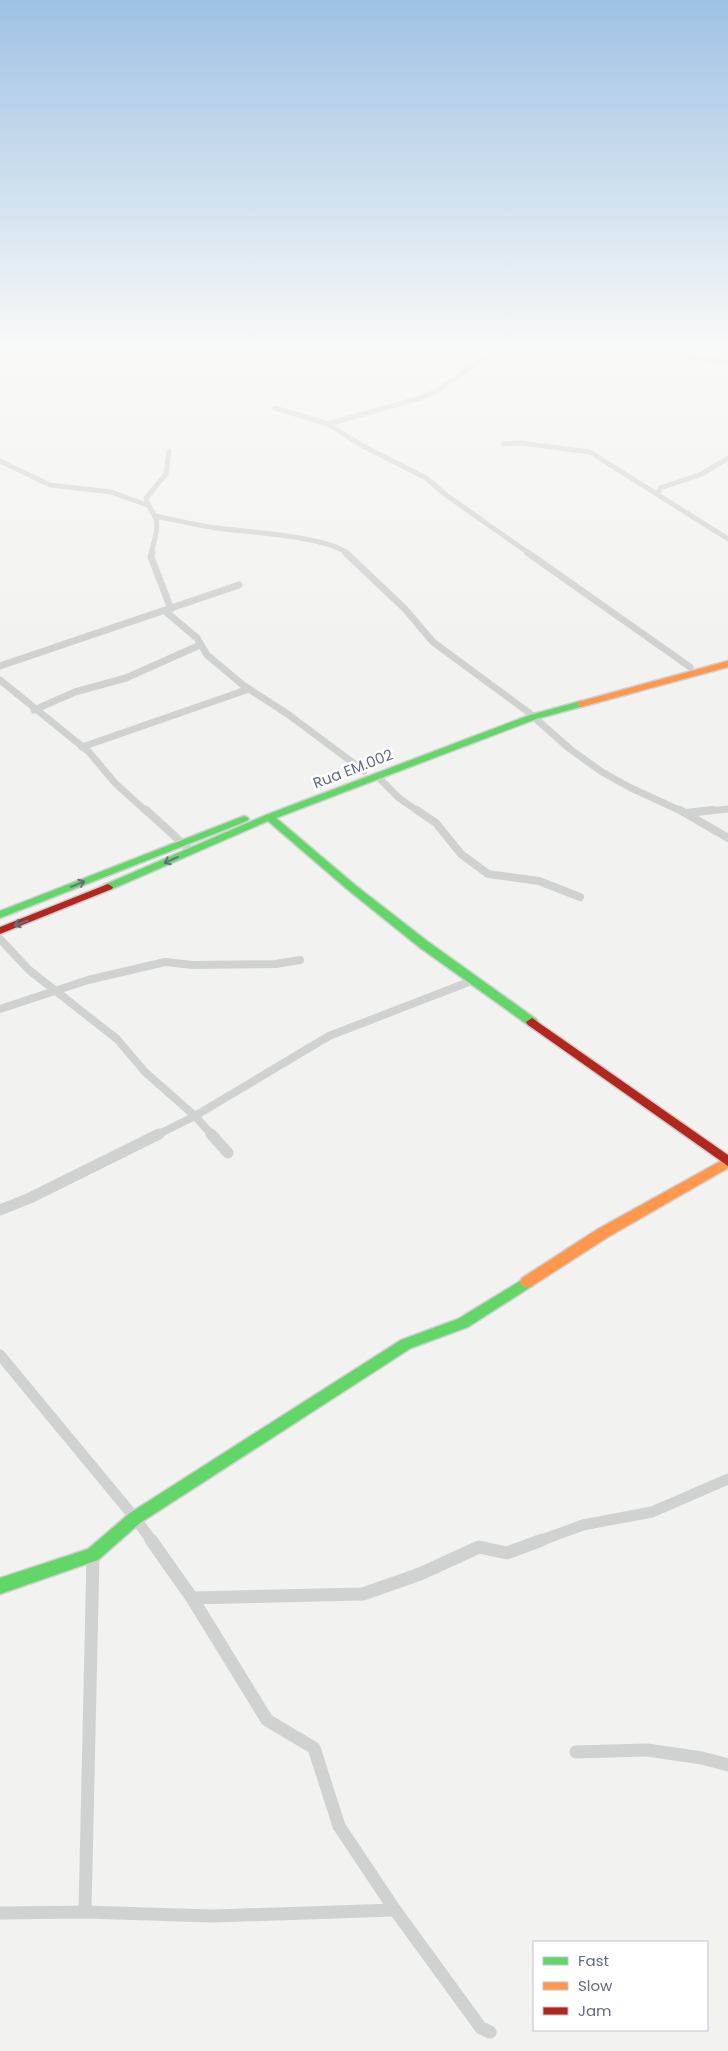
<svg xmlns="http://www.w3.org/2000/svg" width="728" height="2051" viewBox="0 0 728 2051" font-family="Poppins,sans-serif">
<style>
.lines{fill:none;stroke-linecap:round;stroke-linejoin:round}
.fast-casing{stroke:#cfd0d1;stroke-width:3}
.slow-casing{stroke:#cfd0d1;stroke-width:3}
.jam-casing{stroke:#cfd0d1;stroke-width:3}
.street-far4{stroke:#d0d1d1;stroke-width:5}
.street-far3{stroke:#d0d1d1;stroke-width:7}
.street-far2{stroke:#d0d1d1;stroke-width:8}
.street-far1{stroke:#d0d1d1;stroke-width:11}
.street{stroke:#d0d1d1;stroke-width:13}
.fast{fill:#63d668;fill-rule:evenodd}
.slow{fill:#ff974d;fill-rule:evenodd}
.jam{fill:#b3261e;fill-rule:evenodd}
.oneway{stroke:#617182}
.labels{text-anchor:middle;stroke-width:5;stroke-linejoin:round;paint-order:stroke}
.street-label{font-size:15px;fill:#616c83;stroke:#fff}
</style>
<rect width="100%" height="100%" fill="#f2f3f0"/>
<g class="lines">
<defs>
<g id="fast">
<path d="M581 701 584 702V706L536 719 276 818 355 885 427 941 536 1019 538 1022 536 1025H528L419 947 347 889 268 821 112 889 108 890 103 887 104 885 266 815 530 715Z"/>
<path d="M244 816 247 817 249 819 247 821 0 918V911Z"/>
<path d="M527 1277 532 1278 534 1282 532 1286 468 1327 411 1348 140 1523 98 1560 0 1594V1578L88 1549 130 1513 401 1340 458 1319Z"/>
</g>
<g id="slow">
<path d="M728 661V667L581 707 577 704 578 702Z"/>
<path d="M728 1157V1168L608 1237 532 1286 527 1287 522 1286 520 1282 522 1278 598 1229Z"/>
</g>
<g id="jam">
<path d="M108 884 113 887 112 889 0 934V927Z"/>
<path d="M532 1018 728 1155V1166L528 1025 526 1022Z"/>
</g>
</defs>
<use href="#fast" class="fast-casing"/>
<use href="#slow" class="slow-casing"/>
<use href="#jam" class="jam-casing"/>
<g class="street-far4">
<path d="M497 349 437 391 420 398 328 424 363 446 426 478 446 495 530 554"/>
<path d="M629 349 728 362"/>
<path d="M275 408 328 424"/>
<path d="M503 444 521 443 590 452 728 539"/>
<path d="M0 461 50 485 111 492 147 505"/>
<path d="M658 494 660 488 702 474 728 458"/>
<path d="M155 516C175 520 196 525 216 528 244 532 329 536 348 554"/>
<path d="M151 554C153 544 160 527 155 517 152 509 147 506 146 498L166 474 169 451"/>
</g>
<g class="street-far3">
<path d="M152 553 151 557 171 609"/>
<path d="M346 553 405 609 433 642 528 712 570 749 602 772 629 787 683 812"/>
<path d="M528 553 690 667"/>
<path d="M165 611 197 638 207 655 243 685 289 715 364 771"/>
<path d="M0 666 239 585"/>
<path d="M0 680 89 752 115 783 147 812"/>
<path d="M34 710 75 692 126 678 200 645"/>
<path d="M82 747 249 689"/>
<path d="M377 776 399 798 419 812"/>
<path d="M700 812 728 809"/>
</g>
<g class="street-far2">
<path d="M146 810 191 851"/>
<path d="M417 810 436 823 461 854 488 874 539 881 580 897"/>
<path d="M680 810 728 838"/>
<path d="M686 813 713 810"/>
<path d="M0 939 29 970 117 1039 145 1072 195 1116 212 1135"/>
<path d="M0 1009 88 980 165 962 193 965 276 964 300 960"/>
<path d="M157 1135 195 1116 329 1036 474 980"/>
</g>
<g class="street-far1">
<path d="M211 1134 228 1153"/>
<path d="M0 1210 30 1198 159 1134"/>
<path d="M0 1355 135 1518 152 1541"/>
<path d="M539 1541 583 1525 652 1512 728 1479"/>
</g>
<g class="street">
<path d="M151 1540 192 1598 267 1720 314 1748 339 1826 395 1910 481 2028 490 2032"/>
<path d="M192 1598 363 1594 420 1574 479 1547 507 1553 542 1540"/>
<path d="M576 1752 647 1750 702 1758 728 1765"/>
<path d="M85 1912 93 1555"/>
<path d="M0 1913 85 1912 213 1916 395 1910"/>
</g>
<use href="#fast" class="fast"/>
<use href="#slow" class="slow"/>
<use href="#jam" class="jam"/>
</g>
<defs><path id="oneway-shaft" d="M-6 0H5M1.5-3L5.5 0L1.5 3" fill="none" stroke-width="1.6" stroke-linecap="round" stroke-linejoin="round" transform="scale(1.25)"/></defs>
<g class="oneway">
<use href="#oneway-shaft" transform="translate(171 860) rotate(156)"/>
<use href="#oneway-shaft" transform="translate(78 884) rotate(-22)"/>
<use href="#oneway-shaft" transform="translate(21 923) rotate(159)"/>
</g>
<linearGradient id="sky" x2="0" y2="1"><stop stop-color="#9fc2e3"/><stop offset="0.55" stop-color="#f9faf8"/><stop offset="1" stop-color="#f9faf8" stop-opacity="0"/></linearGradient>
<rect width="728" height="636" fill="url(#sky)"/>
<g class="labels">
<g class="street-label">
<text transform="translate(353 769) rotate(-21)" y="5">Rua EM.002</text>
</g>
</g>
<rect x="533" y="1941" width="175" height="90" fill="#ffffff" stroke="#c0c4cd"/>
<rect x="543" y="1957" width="25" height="8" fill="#63d668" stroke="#c0c4cd"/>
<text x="578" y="1966" font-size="15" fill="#616c83">Fast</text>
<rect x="543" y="1982" width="25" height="8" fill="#ff974d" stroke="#c0c4cd"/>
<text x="578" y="1991" font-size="15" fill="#616c83">Slow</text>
<rect x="543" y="2007" width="25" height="8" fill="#b3261e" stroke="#c0c4cd"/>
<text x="578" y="2016" font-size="15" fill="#616c83">Jam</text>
</svg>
